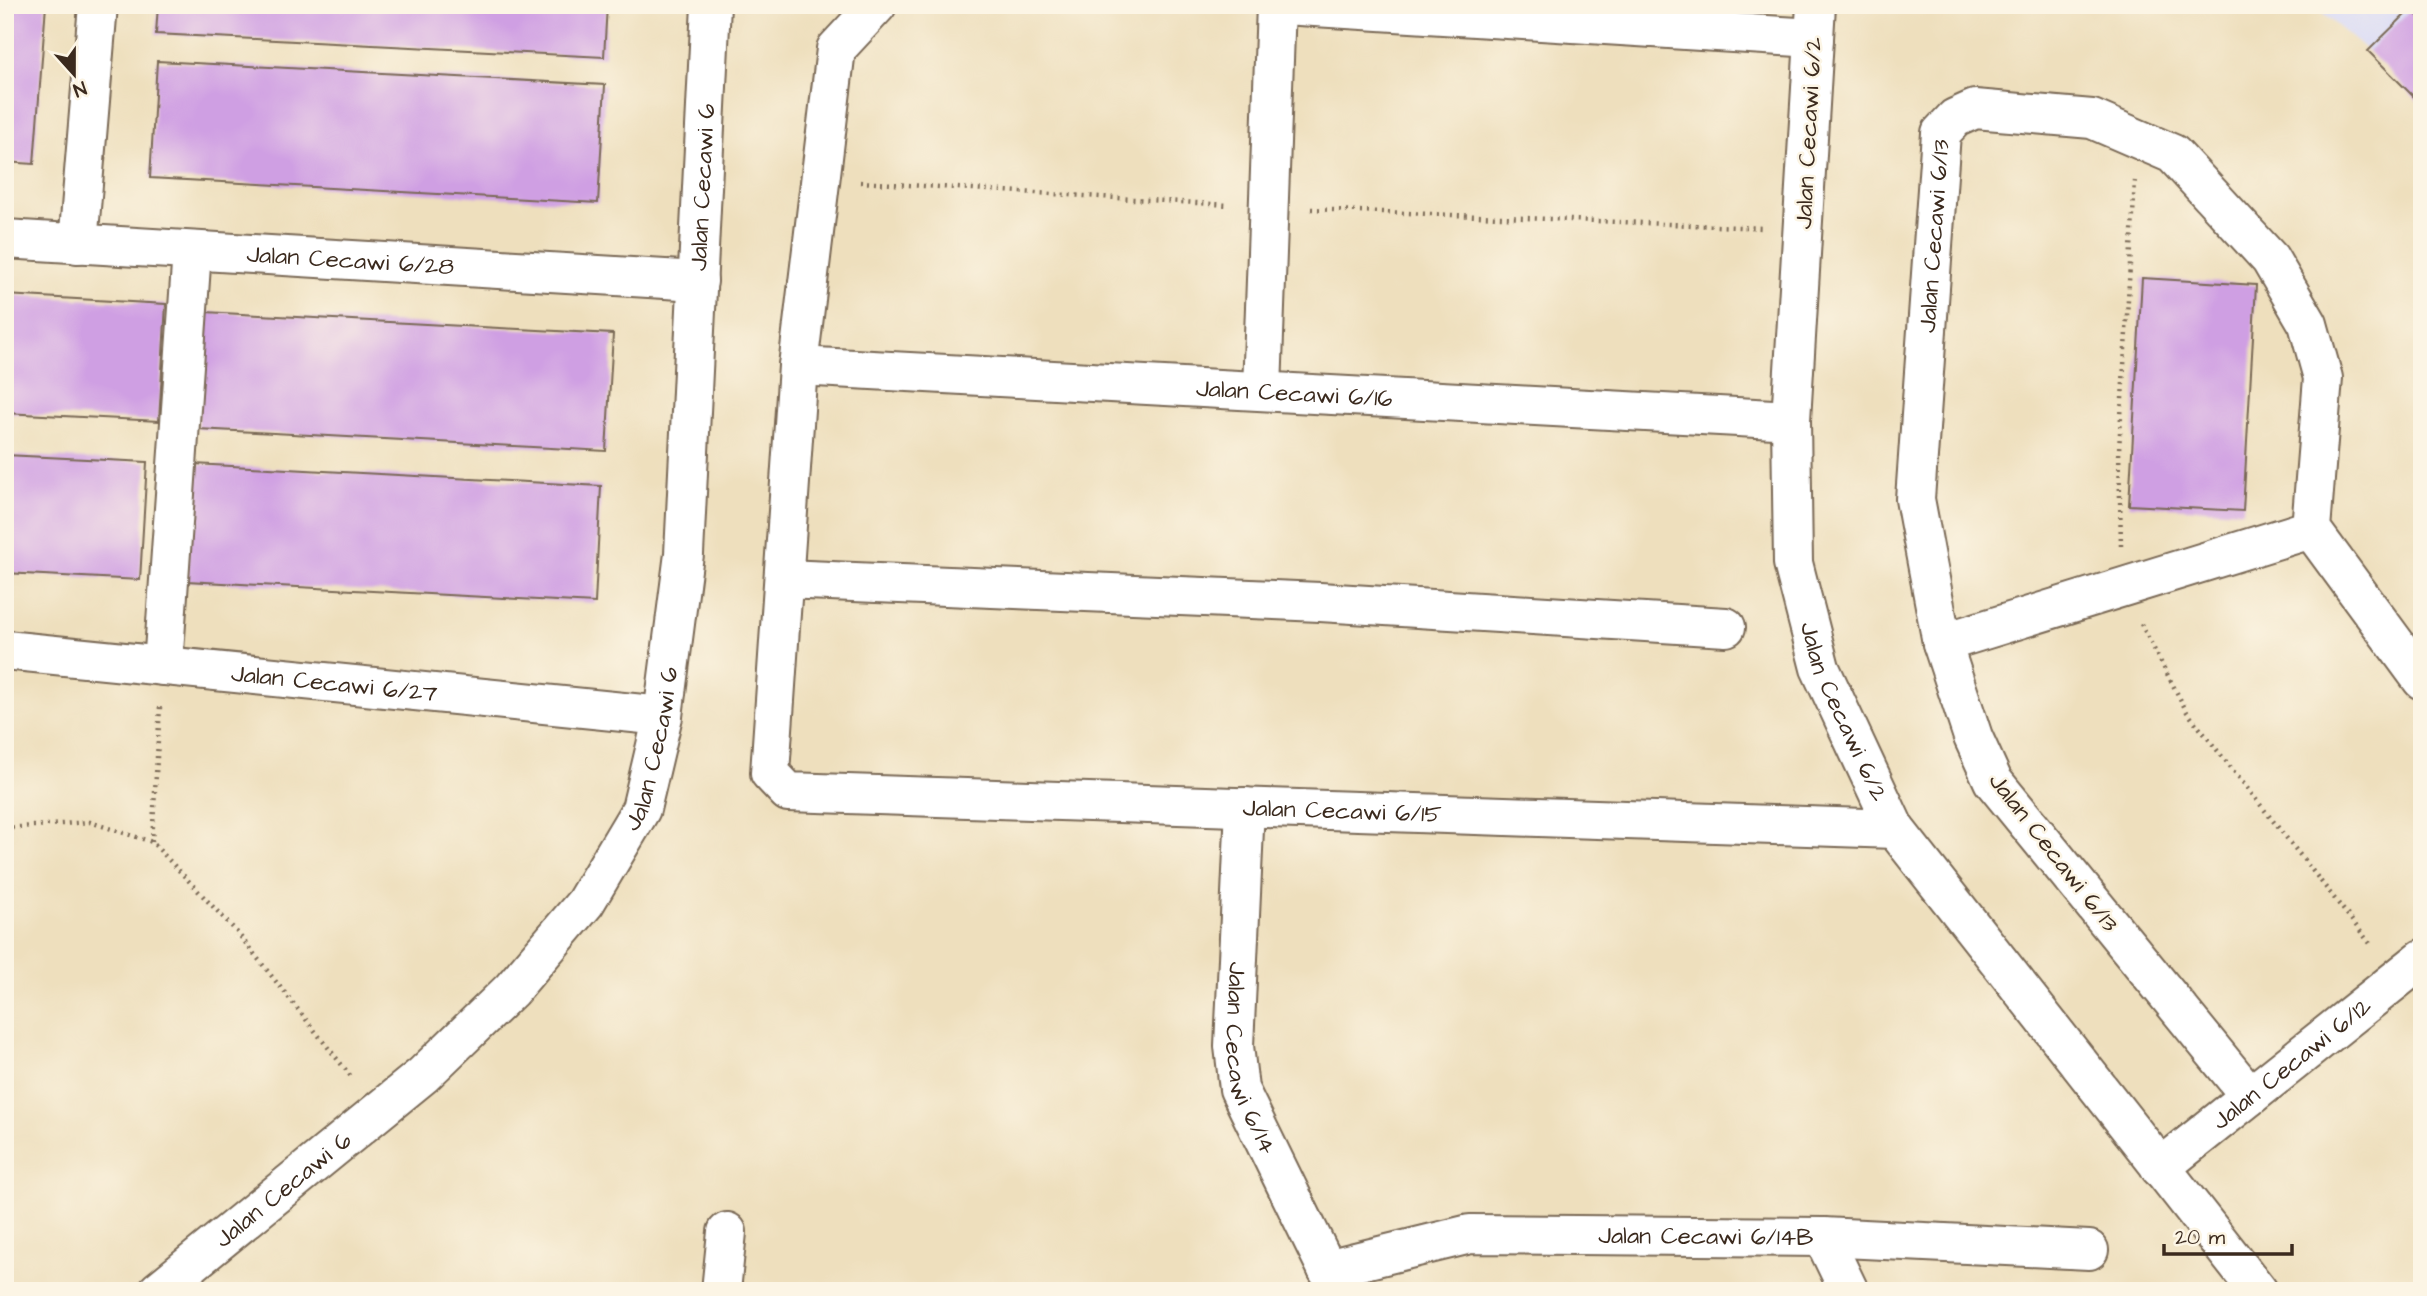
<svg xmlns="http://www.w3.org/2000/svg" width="2427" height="1296" viewBox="0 0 2427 1296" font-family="'Architects Daughter',sans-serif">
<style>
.built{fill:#d5d8f9}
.building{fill:#cf9fe3}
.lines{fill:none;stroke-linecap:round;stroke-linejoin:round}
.minor-casing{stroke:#7a6956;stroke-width:42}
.path{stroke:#7a6956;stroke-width:4.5;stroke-dasharray:2 5;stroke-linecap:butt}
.minor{stroke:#fff;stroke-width:38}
.labels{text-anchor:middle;stroke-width:5;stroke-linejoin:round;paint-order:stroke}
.street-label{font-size:24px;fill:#3b2a1e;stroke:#fcf5e5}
</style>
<rect width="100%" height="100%" fill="#fcf5e5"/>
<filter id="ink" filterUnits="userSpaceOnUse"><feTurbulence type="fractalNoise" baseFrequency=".0143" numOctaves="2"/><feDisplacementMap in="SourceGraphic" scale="14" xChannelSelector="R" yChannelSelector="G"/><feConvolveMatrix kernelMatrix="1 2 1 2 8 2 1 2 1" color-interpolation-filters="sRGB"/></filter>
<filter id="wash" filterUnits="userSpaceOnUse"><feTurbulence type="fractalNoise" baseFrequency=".00686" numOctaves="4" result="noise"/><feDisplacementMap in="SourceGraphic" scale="28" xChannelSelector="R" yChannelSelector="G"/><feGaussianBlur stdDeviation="1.57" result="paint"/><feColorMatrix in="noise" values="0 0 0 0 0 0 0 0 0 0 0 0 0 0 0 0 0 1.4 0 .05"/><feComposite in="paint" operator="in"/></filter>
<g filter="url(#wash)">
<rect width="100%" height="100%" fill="#eedfbd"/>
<path class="built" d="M2312 5H2422V105L2368 51Z"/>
<g id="blocks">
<g class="building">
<path d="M5 5H46L34 164 5 162Z"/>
<path d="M158 5H607L604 57 156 34Z"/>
<path d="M2411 9 2422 20V105L2368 51Z"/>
<path d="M157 61 605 85 598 203 150 178Z"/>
<path d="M2142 278 2256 285 2243 511 2129 505Z"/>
<path d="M5 295 166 304 159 421 5 413Z"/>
<path d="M205 312 613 334 606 451 198 429Z"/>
<path d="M5 455 147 462 140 580 5 573Z"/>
<path d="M194 464 601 486 595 603 187 581Z"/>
</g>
</g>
</g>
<g filter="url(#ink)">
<use href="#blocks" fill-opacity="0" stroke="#7a6956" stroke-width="2"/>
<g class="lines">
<defs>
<g id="minor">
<path id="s1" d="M877 5 836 49 798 366 770 773 788 792 1895 829"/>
<path d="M1283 5 1814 38"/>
<path id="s2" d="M1816 5 1791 420 1793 563 1820 668 1895 829 2258 1291"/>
<path id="s3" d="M5 239 698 281"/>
<path d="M78 244 98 5"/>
<path id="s4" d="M798 366 1791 420"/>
<path d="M1262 390 1276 5"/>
<path d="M784 579 1320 602 1726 627"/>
<path d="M1942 643 2311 529"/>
<path id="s5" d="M5 650 663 716"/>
<path d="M163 666 192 251"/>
<path id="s6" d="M1245 807 1234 1046 1239 1089 1327 1269 1339 1289"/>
<path id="s7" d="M2250 1096 1993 781 1973 737 1942 643 1915 499 1941 133 1955 118 1975 109 2092 119 2173 154 2270 259 2308 324 2323 378 2311 529 2422 680"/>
<path id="s8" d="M2160 1168 2422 959"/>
<path d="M1823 1237 1849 1291"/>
<path id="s9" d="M1327 1269 1470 1234 1823 1237 2089 1250"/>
<path id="s10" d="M158 1291 423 1075 511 990 585 903 641 809 663 716 684 554 711 5"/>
<path d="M721 1291 727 1232"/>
</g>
</defs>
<use href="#minor" class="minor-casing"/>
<g class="path">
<path d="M860 182 1229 205"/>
<path d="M1311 209 1763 228"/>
<path d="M2121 546 2119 450 2135 181"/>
<path d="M2141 624 2187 712 2372 946"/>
<path d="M5 828 90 822 152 842 236 931 353 1079"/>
<path d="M152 842 160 707"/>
</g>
<use href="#minor" class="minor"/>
</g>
</g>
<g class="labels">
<g class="street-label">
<text transform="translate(1808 133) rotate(-87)" y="8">Jalan Cecawi 6/2</text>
<text dy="8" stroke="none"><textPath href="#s10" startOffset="1314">Jalan Cecawi 6</textPath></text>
<text dy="8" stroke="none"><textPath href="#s7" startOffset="964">Jalan Cecawi 6/13</textPath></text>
<text dy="8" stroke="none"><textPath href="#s3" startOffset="346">Jalan Cecawi 6/28</textPath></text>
<text dy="8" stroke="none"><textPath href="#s4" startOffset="497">Jalan Cecawi 6/16</textPath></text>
<text dy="8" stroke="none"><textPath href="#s5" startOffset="331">Jalan Cecawi 6/27</textPath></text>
<text dy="8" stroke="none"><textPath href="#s2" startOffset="716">Jalan Cecawi 6/2</textPath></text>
<text dy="8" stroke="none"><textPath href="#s10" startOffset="749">Jalan Cecawi 6</textPath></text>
<text dy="8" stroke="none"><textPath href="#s1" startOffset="1368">Jalan Cecawi 6/15</textPath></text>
<text transform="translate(2054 852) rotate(52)" y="8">Jalan Cecawi 6/13</text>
<text dy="8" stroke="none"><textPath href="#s6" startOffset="254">Jalan Cecawi 6/14</textPath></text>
<text dy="8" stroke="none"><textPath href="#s8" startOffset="168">Jalan Cecawi 6/12</textPath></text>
<text dy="8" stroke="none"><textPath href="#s10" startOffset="161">Jalan Cecawi 6</textPath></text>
<text dy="8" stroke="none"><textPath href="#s9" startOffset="383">Jalan Cecawi 6/14B</textPath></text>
</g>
</g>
<rect width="2427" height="1296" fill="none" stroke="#fcf5e5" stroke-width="28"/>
<g transform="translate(74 74) rotate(159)" stroke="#fcf5e5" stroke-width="5" paint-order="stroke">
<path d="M0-5L12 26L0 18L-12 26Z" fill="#3b2a1e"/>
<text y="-10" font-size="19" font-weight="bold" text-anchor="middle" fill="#3b2a1e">N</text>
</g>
<path d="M2164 1244v10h128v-10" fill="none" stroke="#3b2a1e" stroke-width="3.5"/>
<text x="2175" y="1244" font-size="21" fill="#3b2a1e" stroke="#fcf5e5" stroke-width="5" paint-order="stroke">20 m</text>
</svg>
